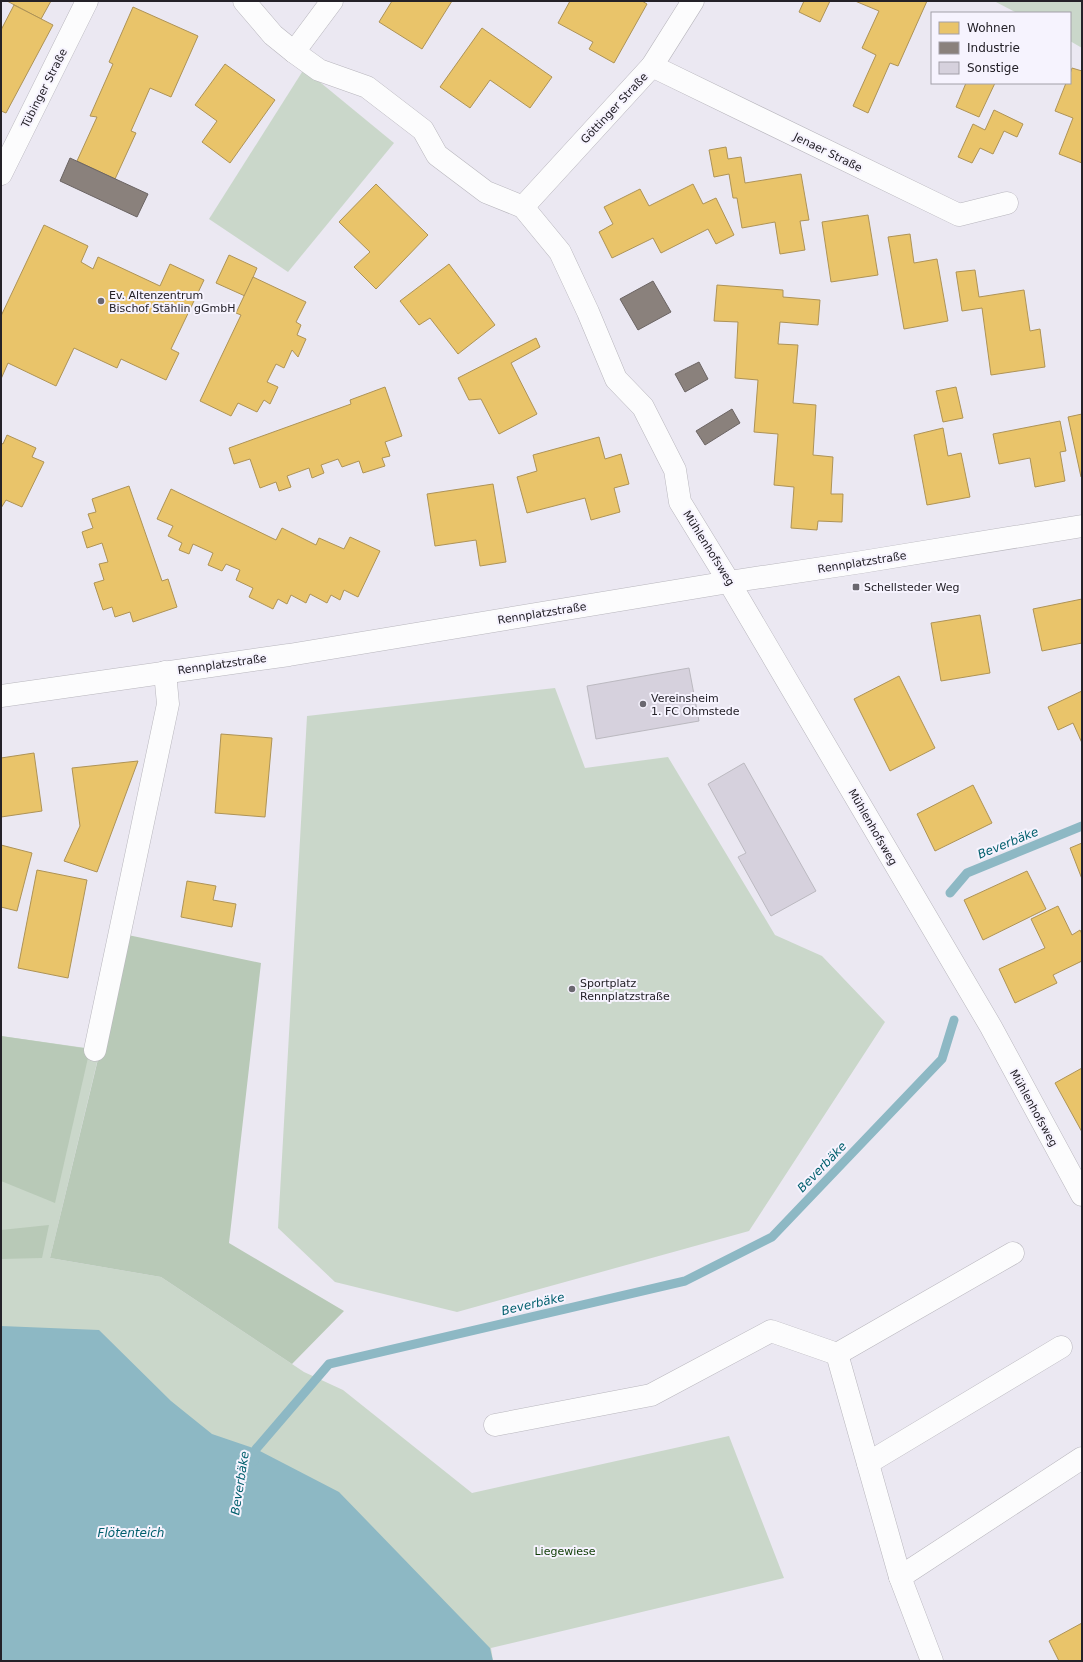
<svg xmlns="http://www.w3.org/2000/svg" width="1083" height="1662" viewBox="0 0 1083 1662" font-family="'DejaVu Sans',sans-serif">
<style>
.green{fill:#cad7ca}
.forest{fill:#b8c9b7}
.water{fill:#8db8c4}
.homes{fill:#e9c46a;stroke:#ae9356}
.industry{fill:#8a817c;stroke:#6b6463}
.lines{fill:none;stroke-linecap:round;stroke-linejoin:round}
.stream{stroke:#8db8c4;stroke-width:9}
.building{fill:#d6d1dd;stroke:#bbb9c0}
.minor-casing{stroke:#b8b6bd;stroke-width:23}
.minor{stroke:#fcfcfd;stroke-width:22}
.poi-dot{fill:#6a676f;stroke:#f6f3fe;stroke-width:1.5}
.labels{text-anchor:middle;stroke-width:4;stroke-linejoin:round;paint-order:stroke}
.street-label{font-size:11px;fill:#242128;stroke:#f6f3fe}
.poi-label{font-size:11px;fill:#242128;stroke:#f6f3fe;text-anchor:start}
.park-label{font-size:11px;fill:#0e3c03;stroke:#f6f3fe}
.water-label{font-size:12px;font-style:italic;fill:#005f6d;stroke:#f6f3fe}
</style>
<rect width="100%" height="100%" fill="#ebe8f2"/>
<g class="green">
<path d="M994 1H1082V48L1070 41V13H1017Z"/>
<path d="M304 69 394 143 288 272 209 219Z"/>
<path d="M555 688 585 768 668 757 775 935 822 956 885 1022 749 1231 457 1312 335 1282 278 1228 307 716Z"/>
<path d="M1 1036 100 1050 50 1258 161 1277 304 1372 343 1390 472 1493 729 1436 784 1578 491 1648 493 1661H1Z"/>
</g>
<g class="forest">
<path d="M128 935 261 963 229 1243 344 1311 292 1364 161 1277 50 1258Z"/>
<path d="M1 1036 90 1049 55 1203 1 1181Z"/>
<path d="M49 1225 42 1258 1 1259V1230Z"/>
</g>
<path class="water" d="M1 1326 99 1330 171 1401 212 1434 256 1449 339 1492 490 1648 493 1661H1Z"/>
<g class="homes">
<path d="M7 1H51L41 19Z"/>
<path d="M392 1H452L422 49 379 22Z"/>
<path d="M570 1H642L647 4 614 63 589 49 593 42 558 23Z"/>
<path d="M804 1H830L820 22 799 12Z"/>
<path d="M855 1H927L898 66 890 63 868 113 853 106 876 55 862 48 879 11Z"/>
<path d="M14 5 53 25 6 113 1 111V30Z"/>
<path d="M133 7 198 36 171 97 150 88 131 131 136 133 115 179 77 161 97 117 90 116 113 64 109 62Z"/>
<path d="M482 28 552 77 530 108 490 80 470 108 440 87Z"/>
<path d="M225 64 275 100 230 163 202 142 217 121 195 105Z"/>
<path d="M1072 68 1082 71V163L1059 154 1073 118 1055 111 1066 83H1070V74Z"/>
<path d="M966 83H995L979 117 956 107Z"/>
<path d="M994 110 1023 124 1017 137 1004 131 993 154 980 148 972 163 958 157 973 124 985 130Z"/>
<path d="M726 147 728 159 741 157 745 183 801 174 809 220 800 221 805 250 780 254 775 222 742 228 737 198H733L729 174 714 177 709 150Z"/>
<path d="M376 184 428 235 376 289 354 267 370 252 339 222Z"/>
<path d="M693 184 703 204 716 198 734 235 716 244 708 229 661 253 653 238 612 258 599 232 613 224 604 207 640 189 649 206Z"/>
<path d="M868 215 878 275 831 282 822 222Z"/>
<path d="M44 225 88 246 81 262 93 269 98 257 160 286 170 264 204 280 171 349 179 353 166 380 121 359 117 368 74 348 56 386 8 363 1 379V316Z"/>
<path d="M910 234 914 263 937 259 948 321 904 329 888 237Z"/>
<path d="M229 255 257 268 245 296 216 283Z"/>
<path d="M449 264 495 325 458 354 430 318 419 325 400 301Z"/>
<path d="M975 270 979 297 1024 290 1030 331 1040 329 1045 367 991 375 982 308 962 311 956 272Z"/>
<path d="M253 277 306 302 296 322 301 325 297 335 306 339 298 357 292 350 284 368 276 364 267 382 278 387 270 404 264 400 257 412 238 403 231 416 200 401 241 315 236 313Z"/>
<path d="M717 285 783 290V297L820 300 818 325 780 322 778 344 798 345 793 403 816 405 813 455 833 457 831 494H843L842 522 818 521 817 530 791 528 794 487 774 485 778 434 754 432 758 380 735 378 738 322 714 321Z"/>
<path d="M536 338 540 347 511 363 537 414 499 434 481 399 469 400 458 378Z"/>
<path d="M385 387 402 436 385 442 390 456 382 458 385 466 363 473 359 461 342 467 338 459 321 465 324 473 312 478 309 468 287 476 291 487 279 491 276 482 260 488 250 459 234 464 229 448 351 404 350 400Z"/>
<path d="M956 387 963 418 943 422 936 391Z"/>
<path d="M1082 414V476L1081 477 1068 417Z"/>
<path d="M1060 421 1066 451 1060 452 1065 481 1035 487 1030 458 999 464 993 434Z"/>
<path d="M943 428 948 456 961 453 970 497 927 505 914 435Z"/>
<path d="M7 435 36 448 32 457 44 462 22 507 6 500 1 508V443L3 444Z"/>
<path d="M599 437 605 459 621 454 629 484 614 488 620 512 591 520 585 498 527 513 517 477 537 471 533 455Z"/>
<path d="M493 484 506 562 480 566 476 540 435 546 427 494Z"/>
<path d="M129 486 162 581 168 579 177 607 133 622 130 612 115 617 112 607 103 610 94 583 104 580 99 564 108 562 102 543 87 548 82 532 93 528 88 514 96 512 92 499Z"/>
<path d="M171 489 276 540 282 528 316 545 319 538 344 549 350 537 380 551 358 597 344 590 340 600 331 595 327 603 310 594 306 603 291 595 287 604 278 599 273 609 249 597 253 588 236 580 240 570 226 564 222 571 208 565 213 553 193 544 189 554 179 550 182 543 168 536 173 526 157 519Z"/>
<path d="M1082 599V643L1042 651 1033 609Z"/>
<path d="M980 615 990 673 941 681 931 623Z"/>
<path d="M899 676 935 748 890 771 854 699Z"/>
<path d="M1082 691V743L1073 723 1058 730 1048 707Z"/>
<path d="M221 734 272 738 265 817 215 813Z"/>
<path d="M34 753 42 811 1 817V758Z"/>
<path d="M138 761 97 872 64 861 80 826 72 768Z"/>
<path d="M973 785 992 823 935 851 917 814Z"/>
<path d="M1082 843V879L1070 848Z"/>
<path d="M1 845 32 853 17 911 1 907Z"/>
<path d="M37 870 87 880 68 978 18 968Z"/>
<path d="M1027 871 1046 909 983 940 964 900Z"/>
<path d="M187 881 216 886 213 900 236 904 232 927 181 917Z"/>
<path d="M1058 906 1072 935 1080 930 1082 934V961L1053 975 1057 983 1015 1003 999 969 1045 948 1031 919Z"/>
<path d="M1082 1068V1132L1055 1083Z"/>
<path d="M1082 1623V1661H1059L1049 1641Z"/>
</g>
<g class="industry">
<path d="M70 158 148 194 137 217 60 181Z"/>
<path d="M653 281 671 312 638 330 620 299Z"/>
<path d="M699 362 708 379 685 392 675 374Z"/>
<path d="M732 409 740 423 705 445 696 431Z"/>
</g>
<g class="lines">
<g class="stream">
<path d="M950 893 967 873 1082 826"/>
<path d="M254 1461 256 1449 329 1364 685 1281 772 1237 942 1059 954 1020"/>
</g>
</g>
<g class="building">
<path d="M689 668 699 721 596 739 587 686Z"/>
<path d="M744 763 816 891 771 916 738 857 746 853 708 784Z"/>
</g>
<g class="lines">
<defs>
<g id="minor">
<path d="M244 1 273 35 294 52 319 70 367 87 423 130 437 155 486 192 523 207 560 252 588 312 616 379 643 407 675 470 680 502 729 582 991 1027 1082 1195"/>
<path d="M294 52 332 1"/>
<path d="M652 66 959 215 1007 203"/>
<path d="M1 174 87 1"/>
<path d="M523 207 652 66 693 1"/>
<path d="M1 696 289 655 729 582 862 562 1082 526"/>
<path d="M95 1050 168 704 165 672"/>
<path d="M837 1354 1013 1253"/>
<path d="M495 1425 651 1395 771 1331 837 1354 900 1577 932 1661"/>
<path d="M868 1463 1061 1347"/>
<path d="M900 1577 1082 1458"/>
</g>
</defs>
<use href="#minor" class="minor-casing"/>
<use href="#minor" class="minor"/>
</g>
<g class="poi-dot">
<circle cx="101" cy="301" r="4"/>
<rect x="852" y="583" width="8" height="8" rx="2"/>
<circle cx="643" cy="704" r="4"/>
<circle cx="572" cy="989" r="4"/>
</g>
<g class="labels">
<g class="street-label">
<text transform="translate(44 88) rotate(-63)" y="4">Tübinger Straße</text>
<text transform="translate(614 108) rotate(-47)" y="4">Göttinger Straße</text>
<text transform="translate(828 152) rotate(26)" y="4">Jenaer Straße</text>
<text transform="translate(709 548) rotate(58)" y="4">Mühlenhofsweg</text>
<text transform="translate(862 562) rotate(-9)" y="4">Rennplatzstraße</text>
<text transform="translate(542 613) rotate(-9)" y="4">Rennplatzstraße</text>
<text transform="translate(222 664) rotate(-8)" y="4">Rennplatzstraße</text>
<text transform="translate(873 827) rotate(60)" y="4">Mühlenhofsweg</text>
<text transform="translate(1034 1108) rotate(61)" y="4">Mühlenhofsweg</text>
</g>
<g class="poi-label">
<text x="109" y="299">Ev. Altenzentrum<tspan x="109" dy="13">Bischof Stählin gGmbH</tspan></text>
<text x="864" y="591">Schellsteder Weg</text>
<text x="651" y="702">Vereinsheim<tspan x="651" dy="13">1. FC Ohmstede</tspan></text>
<text x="580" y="987">Sportplatz<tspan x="580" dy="13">Rennplatzstraße</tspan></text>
</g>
<g class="park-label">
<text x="565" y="1555">Liegewiese</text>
</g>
<g class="water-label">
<text transform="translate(1008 843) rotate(-22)" y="4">Beverbäke</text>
<text transform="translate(822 1167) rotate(-46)" y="4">Beverbäke</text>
<text transform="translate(533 1304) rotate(-13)" y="4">Beverbäke</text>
<text transform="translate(240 1483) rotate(-81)" y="4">Beverbäke</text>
<text x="131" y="1537">Flötenteich</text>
</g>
</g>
<rect width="1083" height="1662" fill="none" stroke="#242128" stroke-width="4"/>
<rect x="931" y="12" width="140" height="72" fill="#f6f3fe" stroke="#a29fa8"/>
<rect x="939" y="22" width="20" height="12" fill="#e9c46a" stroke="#a29fa8"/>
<text x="967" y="32" font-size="12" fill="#242128">Wohnen</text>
<rect x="939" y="42" width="20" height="12" fill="#8a817c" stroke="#a29fa8"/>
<text x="967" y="52" font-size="12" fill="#242128">Industrie</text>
<rect x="939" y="62" width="20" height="12" fill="#d6d1dd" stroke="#a29fa8"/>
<text x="967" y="72" font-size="12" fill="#242128">Sonstige</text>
</svg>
